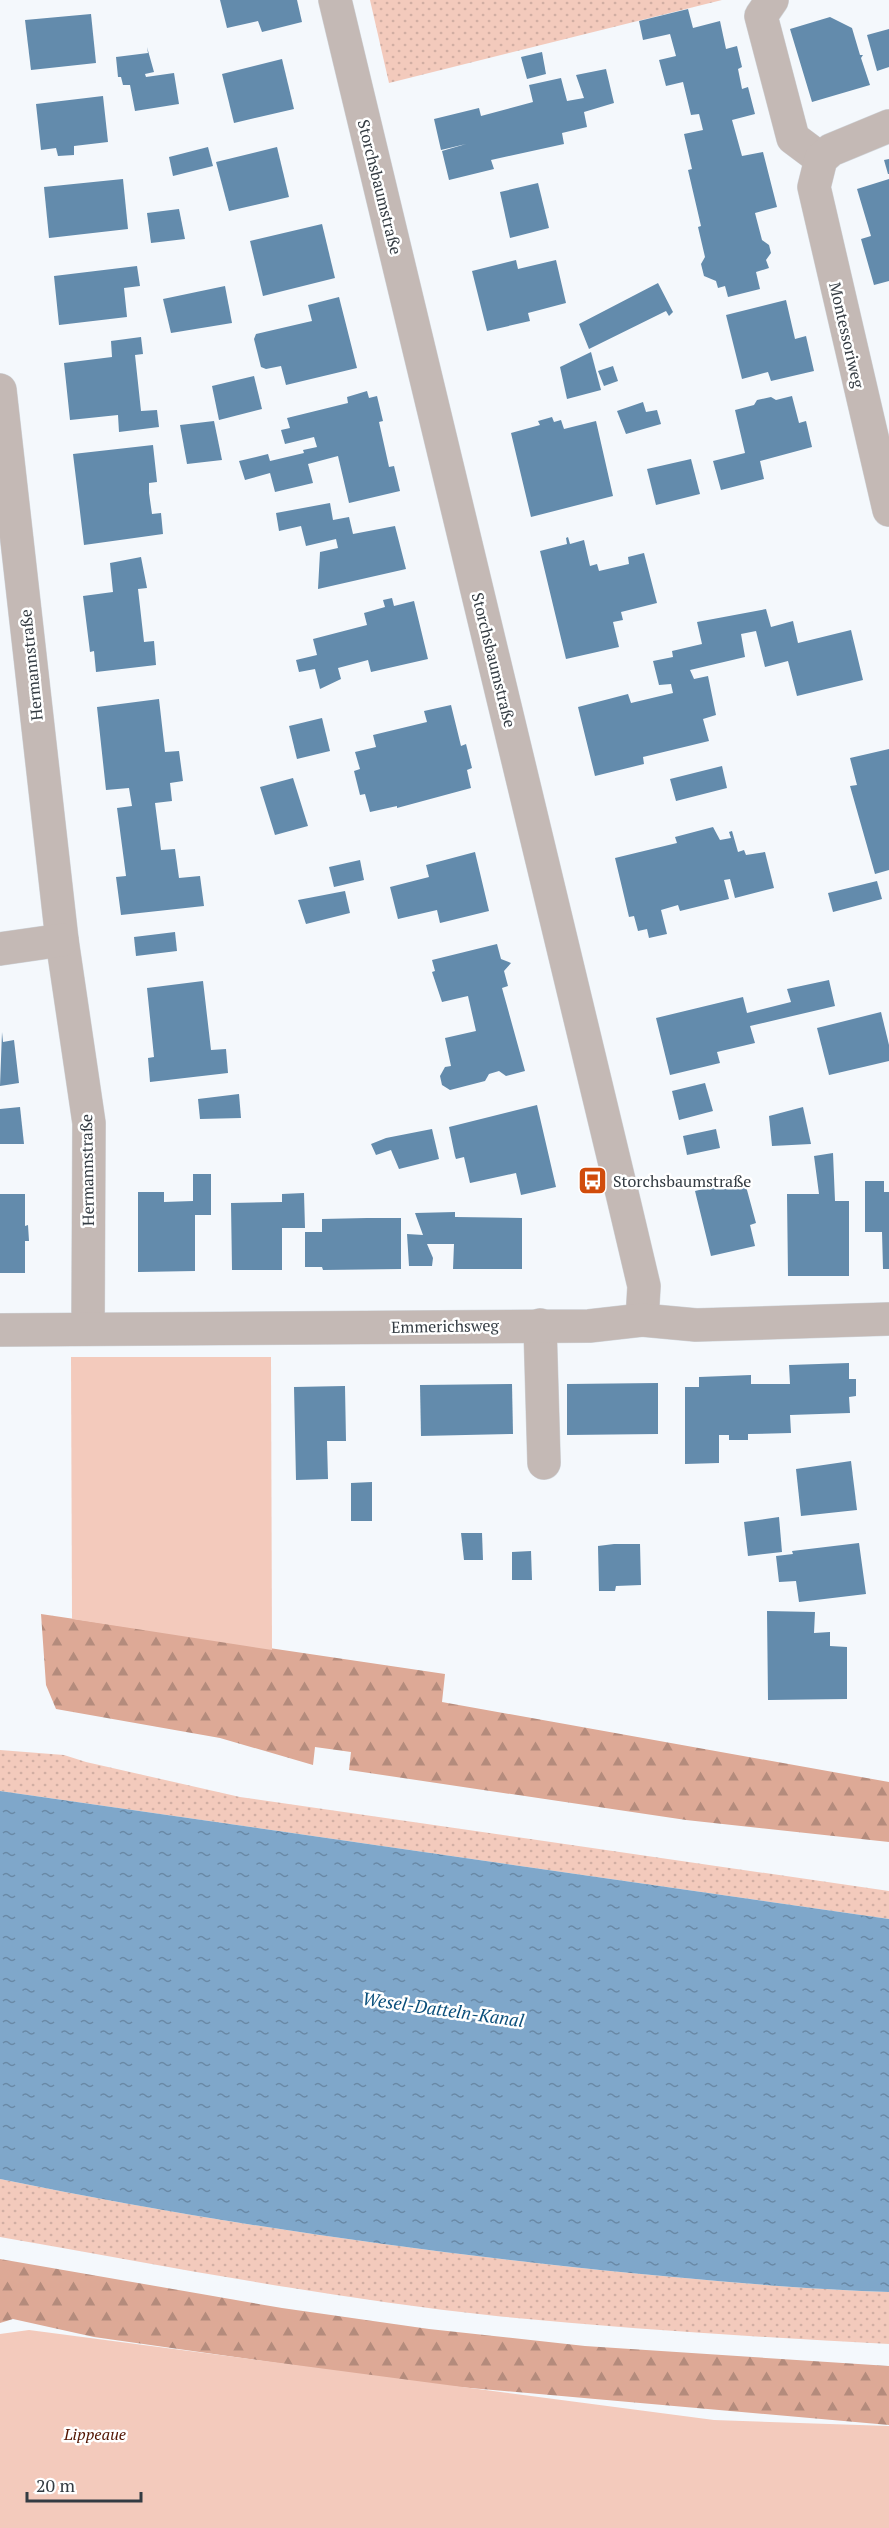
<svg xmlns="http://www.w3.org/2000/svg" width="889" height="2528" viewBox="0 0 889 2528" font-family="'PT Serif',serif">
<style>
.grass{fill:url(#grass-dots)}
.forest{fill:url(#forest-firs)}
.park{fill:#f3cabc}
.water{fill:url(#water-ripples)}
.building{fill:#638bac}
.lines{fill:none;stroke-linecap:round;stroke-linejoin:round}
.minor-casing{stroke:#d1d6db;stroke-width:34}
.minor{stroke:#c4b9b5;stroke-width:33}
.labels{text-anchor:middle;stroke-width:5;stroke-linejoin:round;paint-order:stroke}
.street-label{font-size:16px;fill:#333b42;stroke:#fff}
.poi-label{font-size:16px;fill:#333b42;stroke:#fff;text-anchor:start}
.park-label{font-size:16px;font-style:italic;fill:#521400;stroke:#fff}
.water-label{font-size:18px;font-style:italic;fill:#0a4f7b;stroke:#fff}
</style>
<defs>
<pattern id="grass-dots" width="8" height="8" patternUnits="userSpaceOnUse" patternTransform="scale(1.5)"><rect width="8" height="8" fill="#f3cabc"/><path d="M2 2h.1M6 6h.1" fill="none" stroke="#d1aea3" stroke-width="1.8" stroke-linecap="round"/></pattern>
<pattern id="forest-firs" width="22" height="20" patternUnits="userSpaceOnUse" patternTransform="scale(1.5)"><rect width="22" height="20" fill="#dda996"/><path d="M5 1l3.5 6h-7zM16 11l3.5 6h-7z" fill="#b48b7c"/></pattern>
<pattern id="water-ripples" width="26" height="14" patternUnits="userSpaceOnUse" patternTransform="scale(1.5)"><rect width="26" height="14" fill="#7fa7ca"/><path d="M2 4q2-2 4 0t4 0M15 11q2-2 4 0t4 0" fill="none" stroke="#6989a6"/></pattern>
</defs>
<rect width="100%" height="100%" fill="#f4f8fc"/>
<g class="grass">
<path d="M370 0H722L389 83Z"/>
<path d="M0 1750 64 1755 86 1762 240 1797 889 1891V1919L0 1791Z"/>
<path d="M0 2179C198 2220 399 2249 600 2270 696 2279 792 2289 889 2292V2344C758 2337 627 2329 496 2316 329 2298 165 2266 0 2237Z"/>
</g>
<g class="forest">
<path d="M41 1614 445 1674 442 1702 889 1782V1842L686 1820 349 1770 351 1752 315 1747 313 1765 220 1738 56 1709 46 1685Z"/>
<path d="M0 2259 282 2308 429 2329 585 2346 889 2366V2425L425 2384 94 2337 13 2319 0 2323Z"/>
</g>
<g class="park">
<path d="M71 1357H271L272 1650 72 1619Z"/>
<path d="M29 2330 714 2420 889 2426V2528H0V2334Z"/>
</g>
<path class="water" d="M0 1791 889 1919V2292C792 2289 696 2279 600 2270 399 2249 198 2220 0 2179Z"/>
<g class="building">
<path d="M220 0H297L302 22 262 32 258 21 227 28Z"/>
<path d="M688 9 693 28 720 21 726 49 737 46 742 67 738 69 742 89 748 87 755 114 732 120 742 156 763 152 777 207 755 213 762 240 769 245 771 253 766 260 769 268 756 272 760 289 728 297 725 286 718 288 716 281 704 276 701 264 705 257 698 227 701 226 688 170 692 169 684 134 703 130 699 114 691 115 683 82 666 86 659 60 676 56 670 34 643 40 639 21Z"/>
<path d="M91 14 96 63 31 70 25 20Z"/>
<path d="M830 17 852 28 860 55H863L861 58 870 85 812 102 790 29Z"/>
<path d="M889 29V67L877 71 867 35Z"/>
<path d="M147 47 154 72 145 74 146 77 174 73 179 104 135 111 130 85H123L121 77H118L116 57 148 53Z"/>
<path d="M542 52 546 74 527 79 521 57Z"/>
<path d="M282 59 294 109 234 123 222 74Z"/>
<path d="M606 69 614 103 584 112 587 127 562 133 564 144 491 160 494 169 449 180 442 151 466 144 441 150 434 119 479 108 481 116 533 102 529 85 561 78 567 101 584 98 576 75Z"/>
<path d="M103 96 108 142 74 146V155L58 156 56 148 41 150 36 104Z"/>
<path d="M208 147 213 166 173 176 169 157Z"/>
<path d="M277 147 289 197 229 211 216 162Z"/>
<path d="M889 159V174H888L884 160Z"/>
<path d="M123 179 128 229 49 238 44 187Z"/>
<path d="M889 179V281L874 285 861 239 871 236 857 189Z"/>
<path d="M538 183 549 228 510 238 500 192Z"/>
<path d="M179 209 185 239 151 243 147 213Z"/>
<path d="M322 224 335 278 263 296 250 241Z"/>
<path d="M516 260 518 269 556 260 566 303 528 313 530 321 487 331 472 271Z"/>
<path d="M137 266 140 286 124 288 127 317 59 325 54 276Z"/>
<path d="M658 283 673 312 669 316 666 311 589 349 579 324Z"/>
<path d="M225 286 232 323 171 333 163 299Z"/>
<path d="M339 297 357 368 286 385 281 366 266 369 261 367 254 339 256 334 312 321 308 305Z"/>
<path d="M786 300 795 339 806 336 814 371 771 381 768 372 742 379 726 315Z"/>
<path d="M141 337 143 354 135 355 141 411 157 410 159 427 119 432 118 415 70 420 64 363 112 357 111 341Z"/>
<path d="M591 352 601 390 567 399 560 367Z"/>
<path d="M613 366 618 381 604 386 598 371Z"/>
<path d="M254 376 262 409 219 420 212 386Z"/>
<path d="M367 391 369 398 377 396 383 421 379 422 389 467 394 466 400 491 349 503 338 456 308 464 313 483 275 492 270 473 245 480 239 461 268 454 270 461 304 453 303 450 317 447 314 437 285 444 281 430 290 428 287 418 348 403 347 397Z"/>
<path d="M792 396 799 423 806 421 812 447 760 461 764 479 721 490 713 461 745 453 735 410 754 405 757 400 771 397 776 400Z"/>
<path d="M643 402 646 412 657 410 661 424 626 434 617 411Z"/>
<path d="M552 417 554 422 561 420 564 429 596 421 613 496 531 517 511 433 540 425 538 421Z"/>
<path d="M214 421 222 460 187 464 180 425Z"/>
<path d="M153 445 157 482 149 483V493L152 514 161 513 163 534 84 545 73 454Z"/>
<path d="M691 459 700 494 656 505 647 469Z"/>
<path d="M330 503 333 520 349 517 353 534 395 526 406 569 318 589 320 552 338 548 336 539 306 546 301 526 279 531 276 513Z"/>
<path d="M568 537 570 544 584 540 590 566 597 564 599 571 629 564 628 557 644 553 657 603 621 612 623 620 613 622 619 647 566 659 540 551 567 544 566 538Z"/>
<path d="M141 557 147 588 138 589 144 642 154 641 156 665 96 672 94 651 90 652 83 596 113 592 110 563Z"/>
<path d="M392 598 394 606 414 601 428 659 371 672 368 660 338 668 341 679 320 689 315 669 299 672 296 660 317 655 313 639 367 625 364 613 385 607 383 600Z"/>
<path d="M766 609 771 627 793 621 798 643 851 630 863 680 797 696 788 661 765 667 756 631 741 634 745 657 690 670 694 679 708 676 716 715 703 719 709 741 643 757 644 764 595 776 578 707 628 694 631 703 673 693 671 684 659 685 653 661 673 657 672 651 702 644 697 622Z"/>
<path d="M159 699 165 752 179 751 183 781 170 783 172 801 155 803 161 850 175 849 179 878 200 876 204 906 121 915 116 877 126 876 117 808 132 806 129 788 106 790 97 707Z"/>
<path d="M451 705 461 746 466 744 472 768 467 770 471 788 397 808V806L370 812 365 794 360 795 354 771 360 769 355 752 376 747 373 735 427 722 424 711Z"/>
<path d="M322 718 330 751 297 759 289 726Z"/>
<path d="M889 749V870L875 874 850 786 857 785 850 758Z"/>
<path d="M722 766 727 788 676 801 670 779Z"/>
<path d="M293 778 308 826 275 835 260 787Z"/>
<path d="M713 827 720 840 731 838 729 832 732 831 738 852 744 850 746 855 765 852 774 888 735 898 730 879 724 880 729 899 680 911 678 905 661 910 667 934 649 938 647 929 638 931 634 916 629 917 615 858 677 843 675 837Z"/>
<path d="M475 852 489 911 440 923 437 910 398 919 390 887 429 877 426 865Z"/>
<path d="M360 860 364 880 334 887 329 867Z"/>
<path d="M877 881 882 899 833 912 828 893Z"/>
<path d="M345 891 350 913 306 924 298 900Z"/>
<path d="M175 932 177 951 136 956 134 937Z"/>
<path d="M497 944 501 959 511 963 504 971 508 986 502 988 525 1071 506 1076 499 1071 489 1074 485 1081 450 1090 442 1085 440 1076 445 1067 451 1066 445 1038 476 1031 468 996 442 1002 432 972 435 971 432 960Z"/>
<path d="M829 980 835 1006 750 1026 755 1043 717 1052 720 1063 670 1075 656 1018 743 997 747 1013 791 1002 787 989Z"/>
<path d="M203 981 211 1050 226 1049 228 1073 150 1082 148 1058 154 1057 147 988Z"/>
<path d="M881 1012 889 1045V1061L829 1075 817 1028Z"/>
<path d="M2 1032 3 1042 14 1040 19 1083 0 1086Z"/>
<path d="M705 1083 713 1111 679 1120 672 1091Z"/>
<path d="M239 1094 241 1118 200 1119 198 1099Z"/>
<path d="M537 1105 556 1187 521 1195 516 1173 470 1183 464 1157 456 1159 455 1156 449 1127Z"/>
<path d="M20 1107 24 1144H0V1109Z"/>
<path d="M803 1107 811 1144 772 1146 769 1116Z"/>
<path d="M432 1129 439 1159 399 1169 391 1150 376 1155 371 1144 386 1138Z"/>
<path d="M716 1129 720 1148 687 1155 683 1136Z"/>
<path d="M833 1153 835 1201H849V1276H788L787 1194H819L814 1156Z"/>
<path d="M193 1174H211V1215H195V1271L138 1272V1192H164V1202L193 1201Z"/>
<path d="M744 1179 756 1223 750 1225 755 1246 711 1256 695 1191Z"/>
<path d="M865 1181H884V1192H889V1269H883L882 1232H865Z"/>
<path d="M304 1193 305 1228H282V1270H232L231 1203 282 1202V1194Z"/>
<path d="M0 1194H25V1226L28 1225 29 1241H25V1273H0Z"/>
<path d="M455 1212V1217L522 1218V1269H453L454 1244H427L433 1258 432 1266H409L407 1234 423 1235 415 1213Z"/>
<path d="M367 1218H401V1269L323 1270 322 1267H305V1232H322V1219Z"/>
<path d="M849 1363V1379H856V1396L849 1397 850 1413 790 1415 791 1433 748 1434V1440H729V1435H719V1463L685 1464V1387H699V1377L751 1375V1384H790L789 1365Z"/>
<path d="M658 1383V1434L567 1435V1384Z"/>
<path d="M512 1384 513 1434 421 1436 420 1385Z"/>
<path d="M345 1386 346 1441H327L328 1479 296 1480 294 1387Z"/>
<path d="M851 1461 857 1510 801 1516 796 1469Z"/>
<path d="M372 1482V1521H351V1483Z"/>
<path d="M779 1517 782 1552 748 1556 744 1522Z"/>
<path d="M461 1533H482L483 1560H464Z"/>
<path d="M859 1543 866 1594 799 1602 796 1581 779 1582 776 1556 793 1554 792 1551Z"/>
<path d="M614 1544H640L641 1585 616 1586 615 1591H599L598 1546Z"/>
<path d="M531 1551 532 1580H512V1552Z"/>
<path d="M767 1611 815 1612 814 1633 830 1632V1646L847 1647V1699L768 1700Z"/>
</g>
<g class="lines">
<defs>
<g id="minor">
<path d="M335 0 622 1193 644 1286 642 1320"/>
<path d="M772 0 761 16 793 138 821 159"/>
<path d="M889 126 831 150 821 159 814 187 889 510"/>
<path d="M0 390 62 940 89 1123 88 1329"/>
<path d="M0 949 62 940"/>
<path d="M540 1325 544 1463"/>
<path d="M0 1330 589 1326 642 1320 696 1325 889 1319"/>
</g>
</defs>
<use href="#minor" class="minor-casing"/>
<use href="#minor" class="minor"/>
</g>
<defs>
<symbol id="bus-square" viewBox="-11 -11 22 22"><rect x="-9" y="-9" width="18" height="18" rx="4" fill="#d14c0b" stroke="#fff"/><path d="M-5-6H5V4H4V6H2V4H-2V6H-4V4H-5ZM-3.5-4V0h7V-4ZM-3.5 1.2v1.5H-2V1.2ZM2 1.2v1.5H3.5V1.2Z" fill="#fff"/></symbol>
</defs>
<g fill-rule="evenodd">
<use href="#bus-square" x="576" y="1164" width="33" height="33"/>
</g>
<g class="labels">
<g class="street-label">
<text transform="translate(380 187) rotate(76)" y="6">Storchsbaumstraße</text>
<text transform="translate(847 335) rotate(77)" y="6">Montessoriweg</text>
<text transform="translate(494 660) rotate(76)" y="6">Storchsbaumstraße</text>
<text transform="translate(31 665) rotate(-96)" y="6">Hermannstraße</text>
<text transform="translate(87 1170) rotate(-91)" y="6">Hermannstraße</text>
<text transform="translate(445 1326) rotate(-1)" y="6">Emmerichsweg</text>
</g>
<g class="poi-label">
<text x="613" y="1187">Storchsbaumstraße</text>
</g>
<g class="park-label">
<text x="95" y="2440">Lippeaue</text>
</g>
<g class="water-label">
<text transform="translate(443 2010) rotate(8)" y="6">Wesel-Datteln-Kanal</text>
</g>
</g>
<path d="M27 2492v9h114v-9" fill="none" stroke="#333b42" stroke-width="3"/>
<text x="36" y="2492" font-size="18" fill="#333b42" stroke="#ffffff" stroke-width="4.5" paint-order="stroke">20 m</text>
</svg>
